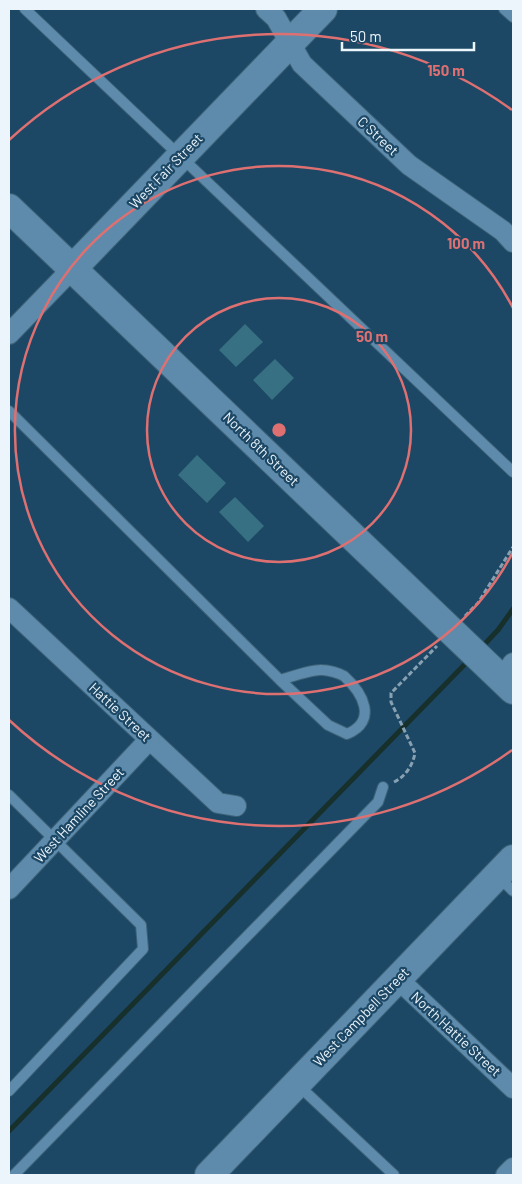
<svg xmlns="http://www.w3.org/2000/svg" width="522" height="1184" viewBox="0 0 522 1184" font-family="Barlow,sans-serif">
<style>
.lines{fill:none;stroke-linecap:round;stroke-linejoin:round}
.stream{stroke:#17302c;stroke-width:5}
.building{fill:#367082}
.lane-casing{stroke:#3d6278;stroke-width:12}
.street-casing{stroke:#3d6278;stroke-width:22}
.secondary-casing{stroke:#3d6278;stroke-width:30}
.path{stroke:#87a1b3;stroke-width:3;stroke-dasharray:5 2.5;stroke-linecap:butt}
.lane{stroke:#5e8bab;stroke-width:10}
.street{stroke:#5e8bab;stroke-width:20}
.secondary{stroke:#5e8bab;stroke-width:28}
.ring{fill:none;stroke:#de7072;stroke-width:2.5}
.labels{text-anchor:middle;stroke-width:4.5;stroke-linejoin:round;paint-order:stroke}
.street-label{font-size:14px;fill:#ecf5fc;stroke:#1c4865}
.centre{fill:#de7072;stroke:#1c4865;stroke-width:2.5}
.ring-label{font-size:15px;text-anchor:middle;font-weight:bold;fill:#de7072;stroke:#1c4865;stroke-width:4.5;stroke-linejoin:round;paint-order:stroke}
</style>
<rect width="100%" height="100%" fill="#1c4865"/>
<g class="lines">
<g class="stream">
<path d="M480 649 498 630 513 609"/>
<path d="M9 1131 469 660"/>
</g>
</g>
<g class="building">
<path d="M245 324 263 342 236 367 219 350Z"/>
<path d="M275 359 294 378 272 400 253 380Z"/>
<path d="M197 455 226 483 207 503 178 475Z"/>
<path d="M235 497 264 526 248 542 219 512Z"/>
</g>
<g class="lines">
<defs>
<g id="lane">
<path d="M25 9 513 472"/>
<path d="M504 9 513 17"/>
<path d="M9 411 280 680 328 725 347 734C378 721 363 693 344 676 339 673 328 670 322 670 312 669 291 677 280 680"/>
<path d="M9 795 141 925 143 949 9 1091"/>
<path d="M498 876 513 891"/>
<path d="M298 1085 394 1175"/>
<path d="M14 1175 378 802 383 787"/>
</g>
<g id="street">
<path d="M266 9 276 18 302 64 409 165 503 231 513 242"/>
<path d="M9 334 73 268"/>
<path d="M9 608 218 803 236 806"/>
<path d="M502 679 513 663"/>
<path d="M9 889 149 740"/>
<path d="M398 979 513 1088"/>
<path d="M506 1175 513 1168"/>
</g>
<g id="secondary">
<path d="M9 208 513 690"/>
<path d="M73 268 323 9"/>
<path d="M209 1175 513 859"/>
</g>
</defs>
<use href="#lane" class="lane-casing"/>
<use href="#street" class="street-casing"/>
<use href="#secondary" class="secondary-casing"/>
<g class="path">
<path d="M465 616 478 603 513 547"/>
<path d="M394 782C405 777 413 765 415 753L391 702V693L437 646"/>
</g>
<use href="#lane" class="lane"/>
<use href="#street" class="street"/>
<use href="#secondary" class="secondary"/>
</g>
<g class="ring">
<circle cx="279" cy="430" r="132"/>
<path d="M513 552A264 264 0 1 1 513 308"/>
<path d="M512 750A396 396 0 0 1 9 720M9 140A396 396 0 0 1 512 110"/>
</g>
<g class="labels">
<g class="street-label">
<text transform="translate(378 136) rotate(43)" y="5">C Street</text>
<text transform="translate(166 171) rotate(-46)" y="5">West Fair Street</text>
<text transform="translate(261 449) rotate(44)" y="5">North 8th Street</text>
<text transform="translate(120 712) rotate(43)" y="5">Hattie Street</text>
<text transform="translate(79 815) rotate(-47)" y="5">West Hamline Street</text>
<text transform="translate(361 1017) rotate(-46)" y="5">West Campbell Street</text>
<text transform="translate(456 1034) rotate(43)" y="5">North Hattie Street</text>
</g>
</g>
<circle cx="279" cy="430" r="8" class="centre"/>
<g class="ring-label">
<text x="446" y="76">150 m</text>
<text x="466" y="249">100 m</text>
<text x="372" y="342">50 m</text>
</g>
<rect width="522" height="1184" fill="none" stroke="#ecf5fc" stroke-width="20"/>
<path d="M342 42v8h132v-8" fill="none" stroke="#ecf5fc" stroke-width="2.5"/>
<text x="350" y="42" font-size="15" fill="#ecf5fc" stroke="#1c4865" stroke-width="4" paint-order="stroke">50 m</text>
</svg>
